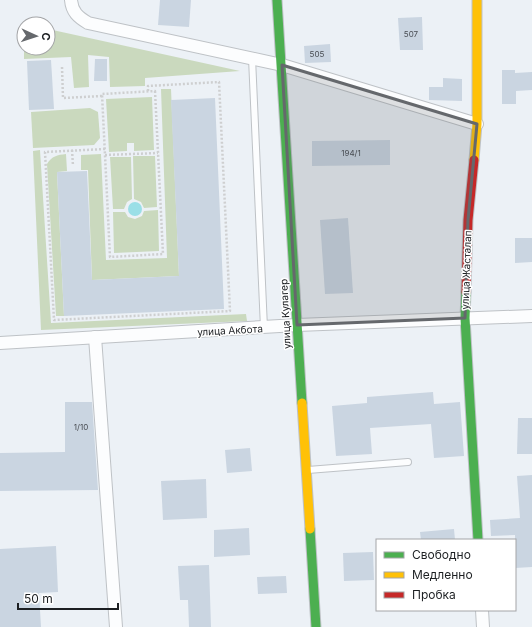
<svg xmlns="http://www.w3.org/2000/svg" width="532" height="627" viewBox="0 0 532 627" font-family="Inter,sans-serif">
<style>
.green{fill:#cad9be}
.water{fill:#9adfe7}
.building{fill:#cad5e1}
.lines{fill:none;stroke-linecap:round;stroke-linejoin:round}
.lane-casing{stroke:#bec2c6;stroke-width:8}
.street-casing{stroke:#bec2c6;stroke-width:14}
.fast-casing{stroke:#bec2c6;stroke-width:11}
.slow-casing{stroke:#bec2c6;stroke-width:11}
.jam-casing{stroke:#bec2c6;stroke-width:11}
.path{stroke:#cecfd0;stroke-width:2.5;stroke-dasharray:2 2;stroke-linecap:butt}
.lane{stroke:#fcfdfe;stroke-width:6}
.street{stroke:#fcfdfe;stroke-width:12}
.fast{stroke:#4caf50;stroke-width:9}
.slow{stroke:#ffc107;stroke-width:9}
.jam{stroke:#c62828;stroke-width:9}
.marked{fill:#65686c;fill-opacity:0.2;stroke:#65686c;stroke-width:3;stroke-linejoin:round}
.labels{text-anchor:middle;stroke-width:3;stroke-linejoin:round;paint-order:stroke}
.number-label{font-size:8px;fill:#484c52}
.street-label{font-size:10px;fill:#1c1f22;stroke:#fff}
</style>
<rect width="100%" height="100%" fill="#ecf1f6"/>
<g class="green">
<path d="M48 29 240 71 145 78V86L110 87 109 57 88 55 89 87 74 88 71 57 24 59V48H48Z"/>
<path d="M161 89H171L179 276 92 280 88 170H81V155L101 154 106 260 167 258Z"/>
<path d="M152 97 154 150 134 151V143H127V151L109 152 106 99Z"/>
<path d="M90 108 98 112 100 138 94 145 33 148 31 112Z"/>
<path d="M40 150 51 323 246 314 247 321 41 330 33 151Z"/>
<path d="M66 154 67 171 57 172 64 316H56L47 164C52 156 57 155 66 154Z"/>
<path d="M155 156 157 207 144 208 141 202 134 199 133 156Z"/>
<path d="M110 157H131L132 199 127 202 124 209H113Z"/>
<path d="M158 210 159 251 114 253 113 212H125L128 217 135 219 142 216 144 211Z"/>
</g>
<circle class="water" cx="135" cy="209" r="7"/>
<g class="building">
<path d="M160 0H191L189 27 158 25Z"/>
<path d="M422 17 423 50H400L398 18Z"/>
<path d="M330 44 331 62 305 63 304 46Z"/>
<path d="M95 59H107V81H94Z"/>
<path d="M51 60 54 109 29 110 27 61Z"/>
<path d="M502 70H515V73L532 72V90L516 91V104H502Z"/>
<path d="M443 78 462 79V101L429 100V87H443Z"/>
<path d="M215 98 224 309 64 316 57 172 87 171 92 280 179 276 171 100Z"/>
<path d="M390 140V165L312 166V141Z"/>
<path d="M348 218 353 293 325 294 320 220Z"/>
<path d="M515 238H532V262L515 263Z"/>
<path d="M433 392 434 404 460 402 464 456 434 458 431 424 370 428 372 454 336 456 332 406 367 403V397Z"/>
<path d="M65 402H92L98 490 0 491V453L65 452Z"/>
<path d="M518 418H532V454H517Z"/>
<path d="M250 448 252 471 227 473 225 450Z"/>
<path d="M532 475V567L515 568V535L491 536 490 520 520 518 517 476Z"/>
<path d="M206 479 207 518 163 520 161 481Z"/>
<path d="M249 528 250 555 214 557V530Z"/>
<path d="M454 529 455 540H421L420 532Z"/>
<path d="M56 546 58 592 39 593 41 627H0V549Z"/>
<path d="M373 552 374 580 344 581 343 553Z"/>
<path d="M209 565 211 627H189L188 600H180L178 566Z"/>
<path d="M286 576 287 593 258 594 257 577Z"/>
</g>
<g class="lines">
<defs>
<g id="lane">
<path d="M252 58 264 328"/>
<path d="M308 470 408 462"/>
</g>
<g id="street">
<path d="M71 0C72 12 78 17 88 23L282 65 477 124"/>
<path d="M95 337 116 627"/>
<path d="M0 343 297 325 532 316"/>
<path d="M482 610 483 627"/>
</g>
<g id="fast">
<path d="M277 0 302 403"/>
<path d="M466 292 465 318 478 540"/>
<path d="M310 529 316 627"/>
</g>
<g id="slow">
<path d="M474 160 477 124V0"/>
<path d="M302 403 310 529"/>
</g>
<path id="jam" d="M466 292 468 220 474 160"/>
</defs>
<use href="#lane" class="lane-casing"/>
<use href="#street" class="street-casing"/>
<use href="#fast" class="fast-casing"/>
<use href="#slow" class="slow-casing"/>
<use href="#jam" class="jam-casing"/>
<g class="path">
<path d="M62 67 63 98 102 96"/>
<path d="M155 91 163 254 110 257 102 94Z"/>
<path d="M105 149 45 152 54 320 230 311 219 82 148 86V91"/>
<path d="M72 150 73 166"/>
<path d="M105 155 158 153"/>
</g>
<use href="#lane" class="lane"/>
<use href="#street" class="street"/>
<use href="#fast" class="fast"/>
<use href="#slow" class="slow"/>
<use href="#jam" class="jam"/>
</g>
<path class="marked" d="M282 65 477 124 468 220 465 318 297 325Z"/>
<g class="labels">
<g class="number-label">
<text x="411" y="37">507</text>
<text x="317" y="57">505</text>
<text x="351" y="156">194/1</text>
<text x="81" y="430">1/10</text>
</g>
<g class="street-label">
<text transform="translate(466 270) rotate(-88)" y="4">улица Жасталап</text>
<text transform="translate(285 314) rotate(-93)" y="4">улица Кулагер</text>
<text transform="translate(230 330) rotate(-3)" y="4">улица Акбота</text>
</g>
</g>
<rect x="376" y="539" width="140" height="72" fill="#ffffff" stroke="#a4a5a7"/>
<rect x="384" y="552" width="20" height="6" fill="#4caf50" stroke="#a4a5a7"/>
<text x="412" y="559" font-size="12" fill="#1c1f22">Свободно</text>
<rect x="384" y="572" width="20" height="6" fill="#ffc107" stroke="#a4a5a7"/>
<text x="412" y="579" font-size="12" fill="#1c1f22">Медленно</text>
<rect x="384" y="592" width="20" height="6" fill="#c62828" stroke="#a4a5a7"/>
<text x="412" y="599" font-size="12" fill="#1c1f22">Пробка</text>
<g transform="translate(36 36) rotate(93)"><circle r="19" fill="#ffffff" stroke="#a4a5a7"/>
<path d="M0-3L7 15L0 10L-7 15Z" fill="#65686c"/>
<text y="-6" font-size="11" font-weight="bold" text-anchor="middle" fill="#1c1f22">С</text>
</g>
<path d="M18 603v6h100v-6" fill="none" stroke="#1c1f22" stroke-width="2"/>
<text x="24" y="603" font-size="12" fill="#1c1f22" stroke="#ffffff" stroke-width="3" paint-order="stroke">50 m</text>
</svg>
